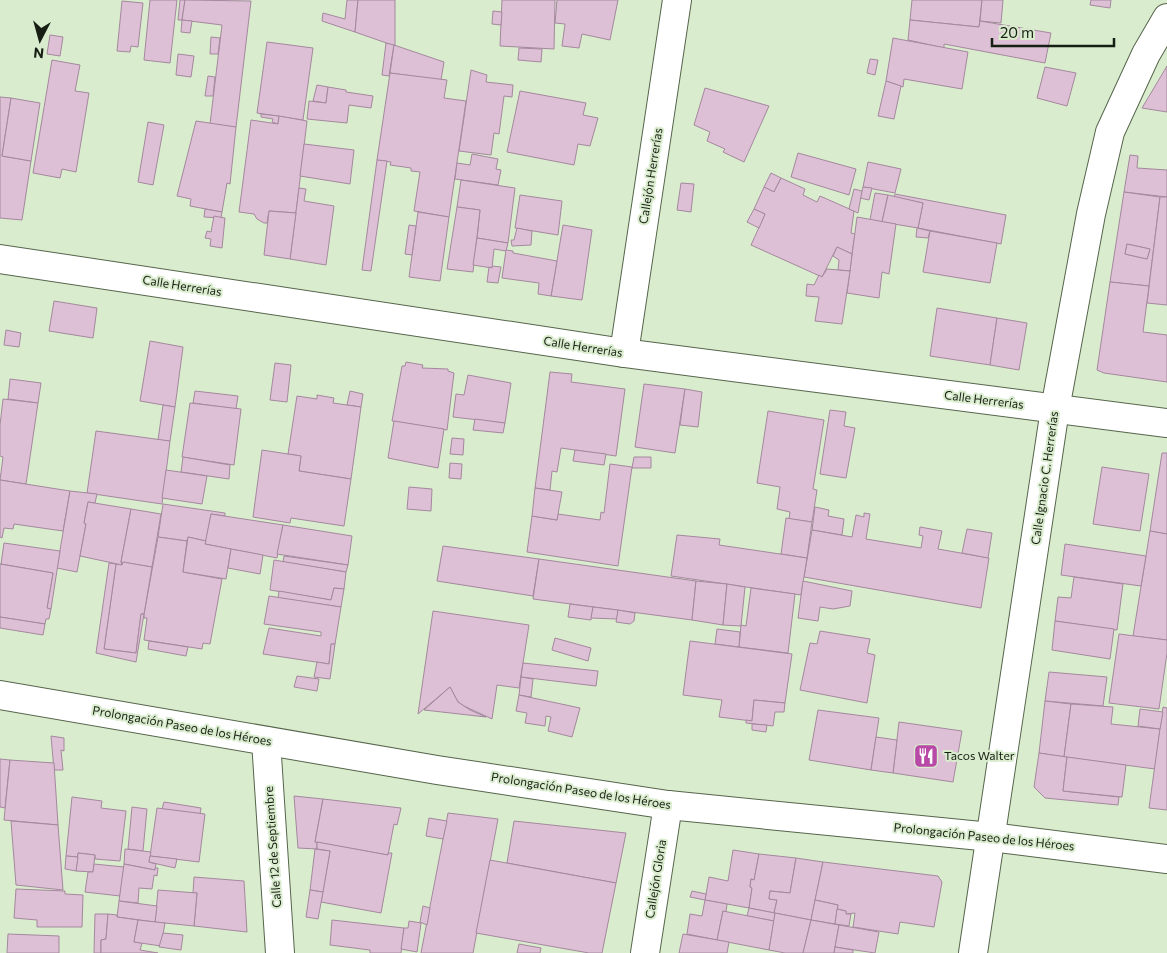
<svg xmlns="http://www.w3.org/2000/svg" width="1167" height="953" viewBox="0 0 1167 953" font-family="Commissioner,sans-serif">
<style>
.building{fill:#ddc0d6;stroke:#a4889d;fill-rule:evenodd}
.lines{fill:none;stroke-linecap:round;stroke-linejoin:round}
.street-casing{stroke:#56654c;stroke-width:30}
.secondary-casing{stroke:#56654c;stroke-width:30}
.street{stroke:#fff;stroke-width:28}
.secondary{stroke:#fff;stroke-width:28}
.labels{text-anchor:middle;stroke-width:4;stroke-linejoin:round;paint-order:stroke}
.street-label{font-size:12px;fill:#171e13;stroke:#d9ecce}
.poi-label{font-size:12px;fill:#171e13;stroke:#d9ecce;text-anchor:start}
</style>
<rect width="100%" height="100%" fill="#d9ecce"/>
<g class="building">
<path d="M150 0H177L170 63 144 60Z"/>
<path d="M180 0H185L182 20H178Z"/>
<path d="M185 0 251 1 236 127 210 124 222 25 182 20Z"/>
<path d="M347 0H358L355 32 322 21 323 13 345 19Z"/>
<path d="M358 0H395V46L355 32Z"/>
<path d="M502 0H555L554 49 500 46Z"/>
<path d="M557 0H618L610 40 582 34 579 48 562 46 565 24 555 23Z"/>
<path d="M912 0H982L979 27 910 20Z"/>
<path d="M982 0H1003L1001 23 980 21Z"/>
<path d="M1091 0H1111L1110 8 1090 5Z"/>
<path d="M122 1 143 3 138 47 131 46 130 52 117 51Z"/>
<path d="M493 11 502 12 501 25 492 24Z"/>
<path d="M182 20 192 21 190 33 181 32Z"/>
<path d="M910 20 979 27 980 21 1051 33 1045 63 944 44V48L908 40Z"/>
<path d="M50 35 63 37 60 56 47 54Z"/>
<path d="M211 37 220 38 218 54H210Z"/>
<path d="M893 38 968 52 962 89 904 79 903 87 886 81Z"/>
<path d="M267 42 313 48 303 120 257 113Z"/>
<path d="M386 43 394 45 389 76 382 75Z"/>
<path d="M394 45 444 62 441 80 390 73Z"/>
<path d="M519 48 542 49 541 62 518 60Z"/>
<path d="M178 54 194 56 191 77 176 75Z"/>
<path d="M870 59 878 60 875 75 867 73Z"/>
<path d="M52 60 80 65 75 91 89 93 76 172 62 169 60 178 33 173Z"/>
<path d="M1167 66V112L1142 108Z"/>
<path d="M1045 67 1076 73 1067 106 1037 98Z"/>
<path d="M471 70 487 75 486 82 513 85 512 97 504 96 499 134 494 133 491 155 459 151Z"/>
<path d="M390 73 447 80 444 98 466 101 449 217 414 211 420 172 411 171V168L390 165 391 162 377 160Z"/>
<path d="M208 76 215 77 213 96H205Z"/>
<path d="M886 81 901 86 894 119 878 116Z"/>
<path d="M317 85 328 87 326 103 313 101Z"/>
<path d="M328 87 346 90V92L373 96 371 108 349 105 347 123 307 119 309 101 326 103Z"/>
<path d="M705 88 769 106 744 162 723 152 725 149 707 141 710 132 694 125Z"/>
<path d="M520 91 586 103 583 115 598 118 590 146 578 144 574 165 507 152Z"/>
<path d="M0 97 11 98 2 156 31 161 22 220 0 218Z"/>
<path d="M11 98 40 103 31 161 2 156Z"/>
<path d="M261 114 279 116 278 124 272 122 273 119 261 117Z"/>
<path d="M279 116 307 121 296 213 269 211 267 223H264L257 219 254 214 239 212 251 120 278 124Z"/>
<path d="M196 121 236 127 230 184 227 183 222 212 190 206 191 199 177 196Z"/>
<path d="M148 122 164 125 153 185 138 182Z"/>
<path d="M304 144 354 150 350 184 300 176Z"/>
<path d="M798 153 856 169 849 195 791 177Z"/>
<path d="M472 154 498 159 496 169 501 170 498 185 455 179 457 163 470 165Z"/>
<path d="M1130 155 1138 156 1137 168 1167 170V197L1124 192Z"/>
<path d="M377 160 387 161 371 271 362 270Z"/>
<path d="M868 162 901 169 895 193 863 187Z"/>
<path d="M771 173 781 178 774 192 764 187Z"/>
<path d="M781 178 805 189 803 195 817 202 820 196 854 211 851 233 855 234 852 254 837 247 822 277 751 245 765 214 754 209 764 187 774 192Z"/>
<path d="M461 180 515 188 508 243 477 238 480 210 457 207Z"/>
<path d="M681 183 694 184 691 212 677 210Z"/>
<path d="M863 187 872 188 869 200 860 198Z"/>
<path d="M299 188 306 189 304 201 334 206 326 265 290 259Z"/>
<path d="M854 189 862 191 858 213 849 209Z"/>
<path d="M1124 192 1160 197 1149 286 1110 282ZM1127 244 1150 249 1147 259 1125 254Z"/>
<path d="M875 193 888 195 882 222 870 220Z"/>
<path d="M895 194 1006 215 1001 244 918 228 923 203 894 197Z"/>
<path d="M520 195 562 201 558 235 515 228Z"/>
<path d="M888 195 923 203 918 228 882 222Z"/>
<path d="M1160 197H1167V305L1147 303Z"/>
<path d="M457 207 480 210 473 272 447 269Z"/>
<path d="M205 209 222 212 221 218 204 217Z"/>
<path d="M754 209 765 214 759 228 747 222Z"/>
<path d="M269 211 296 213 290 259 264 255Z"/>
<path d="M418 212 449 217 440 281 409 277Z"/>
<path d="M214 216 225 218 222 248 210 246 211 239 205 238 207 231 211 232Z"/>
<path d="M857 217 896 224 889 274 882 272 879 298 847 293Z"/>
<path d="M409 225 416 226 412 255 405 254Z"/>
<path d="M563 225 592 230 582 300 551 296Z"/>
<path d="M517 228 532 231 531 245 512 246 511 240H514Z"/>
<path d="M917 228 930 231 928 238 916 237Z"/>
<path d="M930 231 997 243 990 283 923 272Z"/>
<path d="M477 238 508 243 506 251 494 249 492 268 473 265Z"/>
<path d="M1127 244 1150 249 1147 259 1125 254Z"/>
<path d="M837 247 852 254 850 271 838 270 839 260 833 256Z"/>
<path d="M506 250 513 251V253L557 261 551 296 538 294 539 283 502 278Z"/>
<path d="M492 266 501 267 498 283 487 282 489 267 492 268Z"/>
<path d="M827 269 850 271 842 324 815 321 819 297 806 296 807 284 814 285 819 275 822 277Z"/>
<path d="M1110 282 1149 286 1143 332 1167 335V382L1104 373 1097 370Z"/>
<path d="M54 301 97 308 93 338 49 331Z"/>
<path d="M937 308 997 318 990 365 930 356Z"/>
<path d="M997 318 1027 323 1019 370 990 365Z"/>
<path d="M6 330 21 333 19 347 4 345Z"/>
<path d="M150 341 183 347 175 407 140 401Z"/>
<path d="M406 362 423 365 422 368 448 369V371L454 373 447 430 392 421 402 366H405Z"/>
<path d="M275 363 291 365 287 402 270 400Z"/>
<path d="M550 372 572 374 571 382 625 389 616 456 561 448 557 472 552 471 550 490 535 488Z"/>
<path d="M468 375 511 383 505 423 453 417 456 394 464 395Z"/>
<path d="M10 379 41 383 38 403 8 399Z"/>
<path d="M644 384 685 389 675 453 635 447Z"/>
<path d="M685 389 702 392 698 427 680 425Z"/>
<path d="M195 391 238 396 236 409 193 403Z"/>
<path d="M350 391 363 394 361 407 347 405Z"/>
<path d="M317 395 334 398 333 403 361 407 351 479 299 471 301 456 288 454 297 396 317 399Z"/>
<path d="M3 399 38 403 26 484 0 480 3 457 0 456V425Z"/>
<path d="M190 403 241 409 234 465 182 457Z"/>
<path d="M163 405 175 407 170 441 158 440Z"/>
<path d="M830 410 846 412 844 426 855 428 846 478 820 474Z"/>
<path d="M768 411 824 420 813 489 817 490 812 522 789 519 790 512 777 509 780 487 757 483Z"/>
<path d="M475 419 505 423 503 433 473 430Z"/>
<path d="M394 421 444 429 438 468 388 458Z"/>
<path d="M96 431 170 441 162 504 87 493Z"/>
<path d="M452 438 464 439 463 455 450 454Z"/>
<path d="M262 450 301 456 299 471 351 479 344 526 291 518 290 523 253 517Z"/>
<path d="M575 450 606 454 604 465 573 461Z"/>
<path d="M1162 453H1167V534L1150 531Z"/>
<path d="M183 457 230 465 229 479 181 472Z"/>
<path d="M634 457H651V468H632Z"/>
<path d="M450 463 462 464 461 479 449 478Z"/>
<path d="M610 464 632 467 618 566 527 552 532 516 557 520 558 514 600 520 601 512 604 513Z"/>
<path d="M1102 467 1149 474 1140 531 1093 524Z"/>
<path d="M166 470 207 476 202 504 162 498Z"/>
<path d="M0 480 70 491 63 531 14 524 13 529 4 528 2 538 0 537Z"/>
<path d="M409 487 432 489 431 511 407 509Z"/>
<path d="M535 488 562 492 557 520 532 516Z"/>
<path d="M70 491 97 494 95 503 88 502 84 523 86 524 77 572 57 568Z"/>
<path d="M88 502 131 509 121 562 122 565 80 556 86 524 84 523Z"/>
<path d="M163 504 225 513V516L211 514 206 541 188 537 187 541 158 537Z"/>
<path d="M815 507 829 510 828 516 844 519 842 535 812 530Z"/>
<path d="M131 509 161 514 152 567 121 562Z"/>
<path d="M864 513 870 514 866 539 921 548 923 536 919 535 920 527 942 531 938 549 989 558 981 608 804 577 812 530 852 537 856 515 864 517Z"/>
<path d="M211 514 283 525 277 558 205 544Z"/>
<path d="M786 518 812 522 807 558 781 554Z"/>
<path d="M283 525 352 536 348 565 277 554Z"/>
<path d="M967 529 992 533 988 558 962 553Z"/>
<path d="M1150 531 1167 534V640L1133 636Z"/>
<path d="M677 535 720 539 719 545 807 558 801 595 671 576Z"/>
<path d="M158 537 187 541 183 572 222 579 210 644 203 643 202 649 144 640 147 618H144V614Z"/>
<path d="M188 537 206 541 205 544 231 549 226 579 183 572Z"/>
<path d="M4 543 60 551 51 609 47 608 53 573 1 564Z"/>
<path d="M1065 544 1146 556 1141 586 1061 575Z"/>
<path d="M443 546 539 559 533 596 437 581Z"/>
<path d="M231 549 263 555 260 574 228 568Z"/>
<path d="M284 556 348 565 346 572 283 562Z"/>
<path d="M539 559 696 581 692 620 533 599Z"/>
<path d="M274 560 346 572 344 589 334 588 331 600 270 590Z"/>
<path d="M123 562 152 567 144 614H141L136 653 104 649 116 564 122 565Z"/>
<path d="M109 563 116 564 104 649 136 653 141 614H144L136 662 96 653Z"/>
<path d="M0 564 53 573 47 608 51 609 49 619H46L45 624 0 617Z"/>
<path d="M1074 577 1123 584 1117 630 1055 621 1058 597 1071 598Z"/>
<path d="M696 581 727 584 723 625 692 620Z"/>
<path d="M803 581 852 591 850 606 833 609 820 607 818 621 798 618Z"/>
<path d="M727 584 745 587 741 626 723 625Z"/>
<path d="M334 588 344 589 341 607 278 598 279 591 331 600Z"/>
<path d="M751 588 795 594 788 653 739 647 741 625 746 626Z"/>
<path d="M269 596 341 607 335 644H331L329 664 263 654 269 628 321 636V632L264 624Z"/>
<path d="M570 604 593 607 591 620 568 617Z"/>
<path d="M593 607 618 610 617 619 591 618Z"/>
<path d="M618 610 635 613 634 621 630 624 616 622Z"/>
<path d="M433 611 529 625 519 688 497 685 492 719 464 706 458 702 450 687 418 714Z"/>
<path d="M0 617 45 624 43 635 0 628Z"/>
<path d="M1055 621 1114 629 1110 659 1052 650Z"/>
<path d="M717 629 740 632 739 647 715 644Z"/>
<path d="M820 631 870 639 867 653 875 655 867 703 800 690 810 643 817 644Z"/>
<path d="M1119 634 1167 640V653L1159 709 1109 703Z"/>
<path d="M555 638 591 648 588 661 552 650Z"/>
<path d="M149 641 188 647 186 656 148 649Z"/>
<path d="M690 641 792 654 785 703 754 700 752 721 719 717 722 700 683 695Z"/>
<path d="M331 644H335L330 679 314 677 317 662 329 664Z"/>
<path d="M523 663 598 671 596 686 521 677Z"/>
<path d="M1049 672 1107 677 1103 706 1045 701Z"/>
<path d="M297 676 319 679 317 691 294 687Z"/>
<path d="M521 677 533 679 531 697 519 695Z"/>
<path d="M450 687 458 702 470 710 486 717 424 710Z"/>
<path d="M519 695 580 708 572 737 548 731 551 717 546 716 545 726 525 723 527 713 516 711Z"/>
<path d="M754 700 785 703 784 712H775L773 726 746 723V720L752 721Z"/>
<path d="M1045 701 1071 704 1064 757 1039 753Z"/>
<path d="M1071 704 1113 707 1111 724 1160 729 1155 769 1064 757Z"/>
<path d="M1163 707 1167 708V810L1149 808Z"/>
<path d="M1140 709 1163 712 1160 729 1138 726Z"/>
<path d="M818 710 879 718 871 770 809 760Z"/>
<path d="M899 722 962 731 953 782 893 773Z"/>
<path d="M752 724 767 725 766 732 752 730Z"/>
<path d="M51 736 64 738V751L61 750 63 770H54Z"/>
<path d="M876 737 897 740 893 773 871 770Z"/>
<path d="M1039 753 1067 757 1063 791 1119 797 1118 805 1045 798 1034 787Z"/>
<path d="M1067 757 1126 765 1122 797 1063 791Z"/>
<path d="M0 759 10 760 5 808 0 807Z"/>
<path d="M10 760 54 763 58 825 4 820Z"/>
<path d="M294 796 323 799 315 842H317V849L298 848Z"/>
<path d="M72 797 102 801 101 808 126 811 120 861 95 859V855L78 853V857L66 856Z"/>
<path d="M323 799 401 808 397 825 394 824 388 855 315 842Z"/>
<path d="M164 802 201 808 200 814 162 809Z"/>
<path d="M132 807 147 809 143 851 128 849Z"/>
<path d="M157 808 205 814 199 862 150 856Z"/>
<path d="M448 813 498 819 473 953H421Z"/>
<path d="M429 818 447 821 443 839 426 836Z"/>
<path d="M11 821 58 825 63 890 16 885Z"/>
<path d="M514 821 626 833 616 883 507 863Z"/>
<path d="M317 842 388 855V853H392L381 913 321 902 330 851 317 849Z"/>
<path d="M125 849 151 852 149 862 156 864 155 870 124 864Z"/>
<path d="M315 849 330 851 323 892 310 890Z"/>
<path d="M733 850 759 854 754 880 751 879 750 887 752 888 749 908 705 900 709 877 728 881Z"/>
<path d="M78 853 95 855 93 872 76 871Z"/>
<path d="M759 854 796 858 790 893 770 891 769 899 777 900 774 913 749 908 752 888 750 887 751 879 754 880Z"/>
<path d="M66 856 78 857 76 871 65 869Z"/>
<path d="M150 856 177 859 175 868 149 862Z"/>
<path d="M796 858 823 862 811 920 774 913 777 900 769 899 770 891 790 893Z"/>
<path d="M490 860 616 883 602 953H589L476 933Z"/>
<path d="M823 862 938 876 942 882 934 927 900 922 898 934 853 927 855 913 846 914V911L837 909 838 905 815 900Z"/>
<path d="M94 864 124 867 120 896 85 892 88 872H93Z"/>
<path d="M124 864 155 870V868H158L157 876 154 875 152 889 139 888 138 903 119 901Z"/>
<path d="M194 877 244 881 247 932 194 926 197 893H193Z"/>
<path d="M16 889 65 891V894L83 895 82 927H37V920L14 918Z"/>
<path d="M158 890 197 893 194 926 155 922Z"/>
<path d="M310 890 323 892 318 919 306 917Z"/>
<path d="M692 891 706 894 705 900 690 897Z"/>
<path d="M705 900 727 904 726 912 723 911 717 940 687 934 690 914 702 916Z"/>
<path d="M815 900 838 905 835 924 811 920Z"/>
<path d="M119 901 157 906 155 922 117 917Z"/>
<path d="M423 906 430 908 427 925 420 922Z"/>
<path d="M749 908 775 913 774 921 747 916Z"/>
<path d="M837 909 846 911V914H851L849 926 835 924Z"/>
<path d="M723 911 774 921 769 950 717 940Z"/>
<path d="M775 913 811 920 803 953H785L769 950Z"/>
<path d="M95 914H108L106 939 101 940V953H94Z"/>
<path d="M108 914 117 915V917L138 920 134 942 142 943 140 950 158 953H101V940L106 939Z"/>
<path d="M138 920 165 923 161 946 134 942Z"/>
<path d="M332 920 404 928 401 953H370V950L330 945Z"/>
<path d="M811 920 839 925 834 953H803Z"/>
<path d="M409 921 421 923 417 952 401 949 404 928H408Z"/>
<path d="M839 925 879 932 875 953 835 947Z"/>
<path d="M163 933 183 935 181 950 159 947Z"/>
<path d="M8 934 59 936V953H7Z"/>
<path d="M683 934 729 942 727 953H679Z"/>
<path d="M519 944 541 948 540 953H517Z"/>
<path d="M835 947 853 950V953H834Z"/>
</g>
<g class="lines">
<defs>
<g id="street">
<path d="M0 259 624 353 1167 423"/>
<path d="M624 353 677 0"/>
<path d="M266 741 280 953"/>
<path d="M645 953 668 805"/>
<path d="M973 953 1055 409 1091 214 1110 132 1146 54 1167 18"/>
</g>
<path id="secondary" d="M0 695 437 770 668 805 991 837 1167 859"/>
</defs>
<use href="#street" class="street-casing"/>
<use href="#secondary" class="secondary-casing"/>
<use href="#street" class="street"/>
<use href="#secondary" class="secondary"/>
</g>
<defs>
<symbol id="restaurant-square" viewBox="-11 -11 22 22"><rect x="-9" y="-9" width="18" height="18" rx="4" fill="#b849a6" stroke="#d9ecce"/><path d="M-5-6h1v4h1v-4h1v4h1v-4h1v5L-1.5 .5V6h-2V.5L-5-1ZM5-6V6H3V1.5H1.5Q1.5-4 5-6Z" fill="#fff"/></symbol>
</defs>
<g fill-rule="evenodd">
<use href="#restaurant-square" x="912" y="742" width="28" height="28"/>
</g>
<g class="labels">
<g class="street-label">
<text transform="translate(651 176) rotate(-81)" y="4">Callejón Herrerías</text>
<text transform="translate(182 286) rotate(9)" y="4">Calle Herrerías</text>
<text transform="translate(583 347) rotate(9)" y="4">Calle Herrerías</text>
<text transform="translate(984 400) rotate(7)" y="4">Calle Herrerías</text>
<text transform="translate(1045 478) rotate(-82)" y="4">Calle Ignacio C. Herrerías</text>
<text transform="translate(182 726) rotate(10)" y="4">Prolongación Paseo de los Héroes</text>
<text transform="translate(581 791) rotate(9)" y="4">Prolongación Paseo de los Héroes</text>
<text transform="translate(984 837) rotate(6)" y="4">Prolongación Paseo de los Héroes</text>
<text transform="translate(273 847) rotate(-94)" y="4">Calle 12 de Septiembre</text>
<text transform="translate(656 879) rotate(-81)" y="4">Callejón Gloria</text>
</g>
<g class="poi-label">
<text x="944" y="760">Tacos Walter</text>
</g>
</g>
<g transform="translate(40 40) rotate(186)" stroke="#d9ecce" stroke-width="4" paint-order="stroke">
<path d="M0-4L9 19L0 12L-9 19Z" fill="#171e13"/>
<text y="-8" font-size="14" font-weight="bold" text-anchor="middle" fill="#171e13">N</text>
</g>
<path d="M992 38v8h122v-8" fill="none" stroke="#171e13" stroke-width="2.5"/>
<text x="1000" y="38" font-size="15" fill="#171e13" stroke="#d9ecce" stroke-width="4" paint-order="stroke">20 m</text>
</svg>
